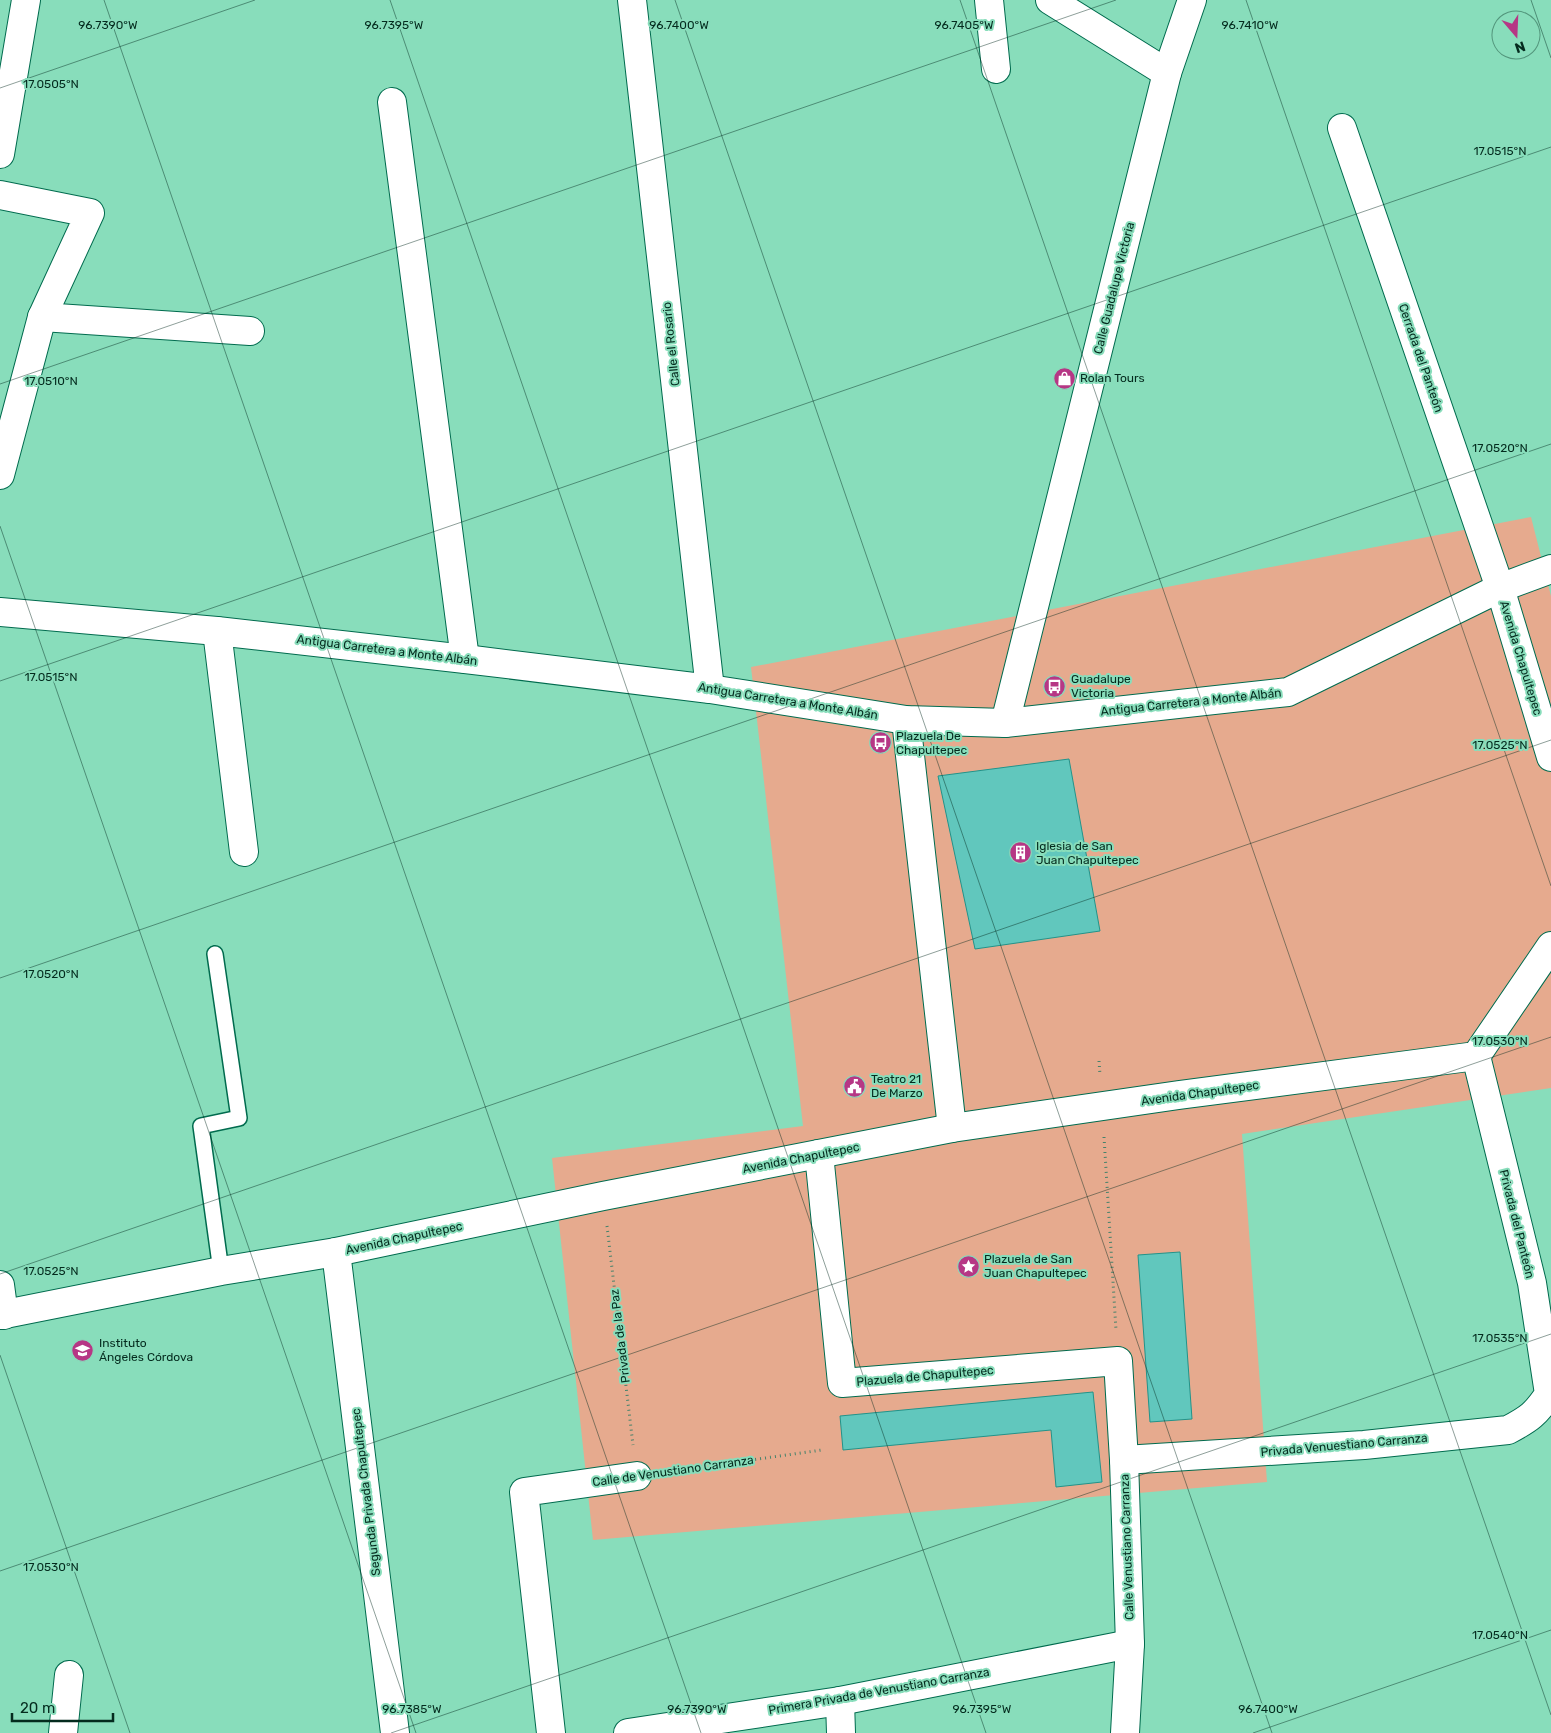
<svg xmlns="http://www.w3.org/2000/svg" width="1551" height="1733" viewBox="0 0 1551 1733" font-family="Rubik,sans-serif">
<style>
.green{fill:#e6aa8e}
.building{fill:#61c7bd;stroke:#22938a}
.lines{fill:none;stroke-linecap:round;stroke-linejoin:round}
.lane-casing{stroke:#006b4e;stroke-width:18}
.street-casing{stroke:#006b4e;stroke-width:30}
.secondary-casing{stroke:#006b4e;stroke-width:30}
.path{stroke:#45826b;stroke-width:3;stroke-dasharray:1 4;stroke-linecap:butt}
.lane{stroke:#fff;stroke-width:15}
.street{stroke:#fff;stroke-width:28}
.secondary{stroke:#fff;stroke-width:28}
.ticks{fill:none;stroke:#042b1e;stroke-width:1;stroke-opacity:0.45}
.labels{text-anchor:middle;stroke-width:4;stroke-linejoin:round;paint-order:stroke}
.street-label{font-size:12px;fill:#042b1e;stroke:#8db}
.poi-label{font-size:12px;fill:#042b1e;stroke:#8db;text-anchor:start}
.ticks-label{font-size:12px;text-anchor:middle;fill:#042b1e;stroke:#8db;stroke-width:4;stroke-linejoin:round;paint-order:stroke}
</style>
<rect width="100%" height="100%" fill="#8db"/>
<path class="green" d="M1531 517 1551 596V1088L1242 1134 1267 1482 593 1540 552 1158 803 1126 751 667Z"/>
<g class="building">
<path d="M1069 759 1100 931 975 949 938 776Z"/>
<path d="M1180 1252 1192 1419 1150 1422 1138 1255Z"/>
<path d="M1093 1392 1102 1482 1056 1487 1051 1430 843 1450 840 1416Z"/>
</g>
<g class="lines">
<defs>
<path id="lane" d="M215 954 239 1118 201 1126 221 1271"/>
<g id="street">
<path d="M632 0 710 689"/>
<path d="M989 0 996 69"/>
<path d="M1050 0 1167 73"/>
<path d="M392 102 465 659"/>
<path d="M1342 128 1500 588 1551 757"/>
<path d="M0 154 26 0"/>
<path d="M0 195 90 213 42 317 0 475"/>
<path d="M42 317 250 331"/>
<path d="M217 631 244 852"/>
<path d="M906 720 952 1128"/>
<path d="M1005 723 1167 73 1192 0"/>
<path d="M819 1154 842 1383 1118 1361 1124 1460 1130 1644 1125 1733"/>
<path d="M336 1252 395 1733"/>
<path d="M0 1285 4 1315"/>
<path d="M0 1315 221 1271 336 1252 603 1196 952 1128 1179 1095 1476 1056 1551 946"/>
<path d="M1124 1460 1364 1445 1508 1430C1529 1419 1536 1414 1549 1394L1532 1283 1476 1056"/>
<path d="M840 1701 841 1733"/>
<path d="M63 1733 69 1675"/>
<path d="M551 1733 524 1492 637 1476"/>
<path d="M628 1733 840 1701 1130 1644"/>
</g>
<path id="secondary" d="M0 612 217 631 465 659 710 689 906 720 1005 723 1288 692 1500 588 1551 569"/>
</defs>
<use href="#lane" class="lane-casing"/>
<use href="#street" class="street-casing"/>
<use href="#secondary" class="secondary-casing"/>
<g class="path">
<path d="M1099 1061 1100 1075"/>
<path d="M1104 1137 1116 1330"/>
<path d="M607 1226 633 1445"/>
<path d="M666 1472 822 1450"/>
</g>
<use href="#lane" class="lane"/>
<use href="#street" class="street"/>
<use href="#secondary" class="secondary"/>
</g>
<path class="ticks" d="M104 0 701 1733M390 0 986 1733M675 0 1272 1733M960 0 1551 1715M1246 0 1551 886M1531 0 1551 58M0 88 255 0M0 384 1116 0M0 526 416 1733M0 681 1551 147M0 978 1551 444M0 1274 1551 740M0 1355 130 1733M0 1571 1551 1037M391 1733 1551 1334M1253 1733 1551 1630"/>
<defs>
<symbol id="shop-disc" viewBox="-11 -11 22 22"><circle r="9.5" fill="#b63785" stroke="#8db"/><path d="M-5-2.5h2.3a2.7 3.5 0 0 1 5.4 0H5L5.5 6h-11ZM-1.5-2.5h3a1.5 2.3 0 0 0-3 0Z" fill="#fff"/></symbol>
<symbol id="bus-disc" viewBox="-11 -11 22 22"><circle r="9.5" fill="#b63785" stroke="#8db"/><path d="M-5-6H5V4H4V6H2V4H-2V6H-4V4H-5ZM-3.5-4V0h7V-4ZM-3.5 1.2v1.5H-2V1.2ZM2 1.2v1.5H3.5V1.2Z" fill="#fff"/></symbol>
<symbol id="building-disc" viewBox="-11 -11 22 22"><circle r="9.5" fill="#b63785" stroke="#8db"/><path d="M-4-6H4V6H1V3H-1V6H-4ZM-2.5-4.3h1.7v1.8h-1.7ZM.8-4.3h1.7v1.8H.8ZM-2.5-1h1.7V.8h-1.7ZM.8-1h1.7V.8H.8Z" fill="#fff"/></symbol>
<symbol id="civic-disc" viewBox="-11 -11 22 22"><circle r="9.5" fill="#b63785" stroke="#8db"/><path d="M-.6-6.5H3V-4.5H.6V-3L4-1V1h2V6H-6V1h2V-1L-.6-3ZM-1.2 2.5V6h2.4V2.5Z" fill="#fff"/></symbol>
<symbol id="sight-disc" viewBox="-11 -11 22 22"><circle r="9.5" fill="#b63785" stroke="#8db"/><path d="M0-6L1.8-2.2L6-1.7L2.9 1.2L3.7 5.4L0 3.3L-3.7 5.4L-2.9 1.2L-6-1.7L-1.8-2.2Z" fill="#fff"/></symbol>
<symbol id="school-disc" viewBox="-11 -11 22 22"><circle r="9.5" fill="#b63785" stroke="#8db"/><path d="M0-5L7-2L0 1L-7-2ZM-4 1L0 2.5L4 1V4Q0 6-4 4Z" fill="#fff"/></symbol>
</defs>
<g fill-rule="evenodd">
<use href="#shop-disc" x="1052" y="366" width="25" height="25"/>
<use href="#bus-disc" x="1042" y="674" width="25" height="25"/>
<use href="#bus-disc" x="868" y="730" width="25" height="25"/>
<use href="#building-disc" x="1008" y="840" width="25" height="25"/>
<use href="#civic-disc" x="842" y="1074" width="25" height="25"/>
<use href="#sight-disc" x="956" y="1254" width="25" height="25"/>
<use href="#school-disc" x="70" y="1338" width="25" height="25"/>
</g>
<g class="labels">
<g class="street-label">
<text transform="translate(1114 288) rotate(-76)" y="4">Calle Guadalupe Victoria</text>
<text transform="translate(671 344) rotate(-96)" y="4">Calle el Rosario</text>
<text transform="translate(1421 358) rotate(71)" y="4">Cerrada del Panteón</text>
<text transform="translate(387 650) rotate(7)" y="4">Antigua Carretera a Monte Albán</text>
<text transform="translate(1521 658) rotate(73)" y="4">Avenida Chapultepec</text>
<text transform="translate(788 701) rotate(9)" y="4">Antigua Carretera a Monte Albán</text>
<text transform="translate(1191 702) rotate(-6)" y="4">Antigua Carretera a Monte Albán</text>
<text transform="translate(1200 1093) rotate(-8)" y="4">Avenida Chapultepec</text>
<text transform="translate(801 1158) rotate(-11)" y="4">Avenida Chapultepec</text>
<text transform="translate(1517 1224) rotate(76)" y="4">Privada del Panteón</text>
<text transform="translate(404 1238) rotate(-12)" y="4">Avenida Chapultepec</text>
<text transform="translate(620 1336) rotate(-97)" y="4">Privada de la Paz</text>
<text transform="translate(925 1376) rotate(-5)" y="4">Plazuela de Chapultepec</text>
<text transform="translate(1344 1445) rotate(-5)" y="4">Privada Venuestiano Carranza</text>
<text transform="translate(673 1471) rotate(-8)" y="4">Calle de Venustiano Carranza</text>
<text transform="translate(366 1492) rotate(-97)" y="4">Segunda Privada Chapultepec</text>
<text transform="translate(1127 1547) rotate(-92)" y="4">Calle Venustiano Carranza</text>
<text transform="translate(879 1691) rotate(-10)" y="4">Primera Privada de Venustiano Carranza</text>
</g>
<g class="poi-label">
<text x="1080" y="382">Rolan Tours</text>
<text x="1071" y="683">Guadalupe<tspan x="1071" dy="14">Victoria</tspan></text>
<text x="896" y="740">Plazuela De<tspan x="896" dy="14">Chapultepec</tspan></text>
<text x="1036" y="850">Iglesia de San<tspan x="1036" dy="14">Juan Chapultepec</tspan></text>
<text x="871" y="1083">Teatro 21<tspan x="871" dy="14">De Marzo</tspan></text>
<text x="984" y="1263">Plazuela de San<tspan x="984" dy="14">Juan Chapultepec</tspan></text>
<text x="99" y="1347">Instituto<tspan x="99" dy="14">Ángeles Córdova</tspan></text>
</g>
</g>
<g class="ticks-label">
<text x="964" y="29">96.7405°W</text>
<text x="108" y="29">96.7390°W</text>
<text x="394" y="29">96.7395°W</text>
<text x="679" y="29">96.7400°W</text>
<text x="1250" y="29">96.7410°W</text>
<text x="51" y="88">17.0505°N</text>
<text x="1500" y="155">17.0515°N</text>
<text x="51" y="385">17.0510°N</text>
<text x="1500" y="452">17.0520°N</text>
<text x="51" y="681">17.0515°N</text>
<text x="1500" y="749">17.0525°N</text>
<text x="51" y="978">17.0520°N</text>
<text x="1500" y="1045">17.0530°N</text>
<text x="51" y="1275">17.0525°N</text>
<text x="1500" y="1342">17.0535°N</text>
<text x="51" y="1571">17.0530°N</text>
<text x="1500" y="1639">17.0540°N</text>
<text x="412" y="1713">96.7385°W</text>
<text x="697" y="1713">96.7390°W</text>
<text x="982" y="1713">96.7395°W</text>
<text x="1268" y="1713">96.7400°W</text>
</g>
<g transform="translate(1516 35) rotate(161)"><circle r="24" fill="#88ddbb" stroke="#53967c"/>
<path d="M0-4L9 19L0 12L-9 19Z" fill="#b63785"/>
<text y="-8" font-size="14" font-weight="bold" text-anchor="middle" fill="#042b1e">N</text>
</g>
<path d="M12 1713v8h101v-8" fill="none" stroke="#042b1e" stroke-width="2.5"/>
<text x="20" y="1713" font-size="15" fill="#042b1e" stroke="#88ddbb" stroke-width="4" paint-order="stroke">20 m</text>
</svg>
